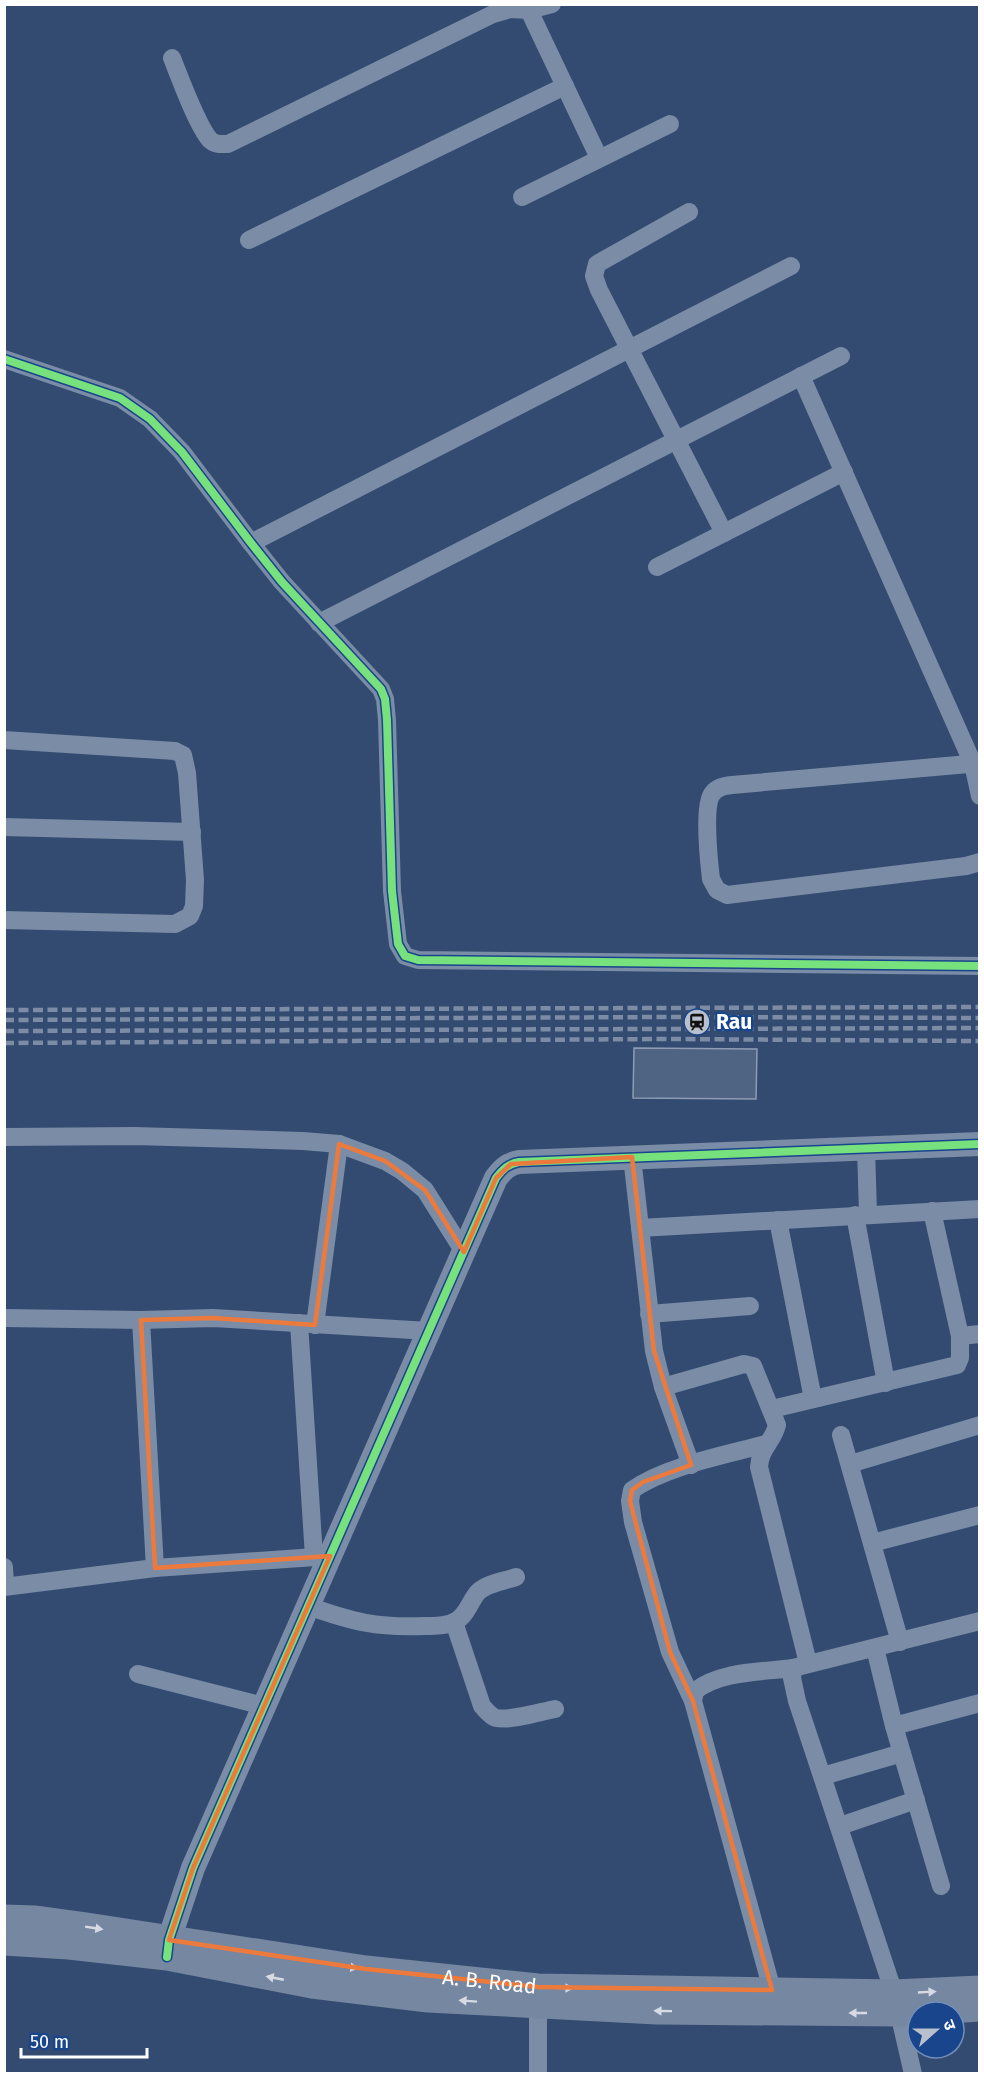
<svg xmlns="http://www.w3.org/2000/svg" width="984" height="2078" viewBox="0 0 984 2078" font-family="'Fira Sans','Noto Sans Devanagari',sans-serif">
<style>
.building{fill:#4f6382;stroke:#8e9db4;stroke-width:1.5}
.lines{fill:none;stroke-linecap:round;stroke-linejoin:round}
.minor{stroke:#7a8ca6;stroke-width:18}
.tertiary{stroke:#7a8ca6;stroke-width:24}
.secondary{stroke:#7587a1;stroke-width:27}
.rail{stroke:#7b8ca4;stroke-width:4.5;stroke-dasharray:10 4.5;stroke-linecap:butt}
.cycleway-casing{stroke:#18458c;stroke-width:11}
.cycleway{stroke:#77e17e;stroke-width:8}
.oneway{fill:#d6dbe3}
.marked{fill:none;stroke:#ed7a3d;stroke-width:4.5;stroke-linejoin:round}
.labels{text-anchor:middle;stroke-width:4.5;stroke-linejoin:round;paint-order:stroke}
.poi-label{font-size:21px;font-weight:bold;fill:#fff;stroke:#18458c;text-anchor:start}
.street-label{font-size:21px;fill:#fff;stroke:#18458c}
</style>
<rect width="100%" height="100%" fill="#334b71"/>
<path class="building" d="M634 1048 757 1049 756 1099 633 1098Z"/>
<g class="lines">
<g class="minor">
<path d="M526 4 599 158"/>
<path d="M172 58C180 78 197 125 210 140 215 145 221 144 228 144L493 14 510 9 529 10 552 4"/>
<path d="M522 197 670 124"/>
<path d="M689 212 597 264 594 276 599 290 724 533"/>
<path d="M249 240 565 86"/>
<path d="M4 359 120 398 150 419 182 452 251 543 282 582 381 689 385 699 387 720 392 891 398 944 405 956 418 960 980 966"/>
<path d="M801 376 973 764 980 796"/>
<path d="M251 543 791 266"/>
<path d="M657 567 844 472"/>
<path d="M319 623 841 356"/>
<path d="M4 740 175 751 183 755 187 773 195 880 194 906 190 916 175 924 4 920"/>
<path d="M980 763 732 785C724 786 717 787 712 794 703 807 709 862 711 879L717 890 727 895 966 866 980 862"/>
<path d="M4 827 192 832"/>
<path d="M4 1137 135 1136 303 1141 339 1144 385 1161 402 1171 425 1190 464 1252"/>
<path d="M866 1148 868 1214"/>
<path d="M632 1157 654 1351 663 1387 691 1465"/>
<path d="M855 1215 886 1383"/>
<path d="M778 1220 813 1399"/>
<path d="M640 1228 980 1209"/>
<path d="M649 1314 750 1306"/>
<path d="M4 1318 141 1320 213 1318 429 1331"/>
<path d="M141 1320 155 1568"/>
<path d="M299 1323 314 1557"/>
<path d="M315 1325 339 1144"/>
<path d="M960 1336 980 1334"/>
<path d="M663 1387 744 1364 753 1366 777 1425C773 1442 760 1448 759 1467L808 1663"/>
<path d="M772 1409 957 1365 960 1358V1336L932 1211"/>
<path d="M841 1435 900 1642"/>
<path d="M850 1464 980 1425"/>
<path d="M872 1543 980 1515"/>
<path d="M4 1567 5 1586"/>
<path d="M4 1587 155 1568 330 1556"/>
<path d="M308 1606C353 1622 377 1628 425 1626 435 1626 447 1626 456 1621 467 1615 470 1601 478 1592 487 1583 505 1581 516 1577"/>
<path d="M454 1622 482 1706C486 1710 490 1716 496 1718 511 1721 540 1712 555 1709"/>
<path d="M875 1648 894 1726 941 1886"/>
<path d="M138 1674 264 1706"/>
<path d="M693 1701 670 1652 633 1522 630 1501 632 1490C666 1466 726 1455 766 1444"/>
<path d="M894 1726 980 1703"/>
<path d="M823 1776 902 1753"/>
<path d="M840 1826 916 1800"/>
<path d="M772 1990 693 1701 695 1691C720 1671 762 1672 793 1668"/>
<path d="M894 1993 797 1701 792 1678 793 1668 980 1621"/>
<path d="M899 2013 913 2074"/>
<path d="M538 2074V2006"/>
</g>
<path class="tertiary" d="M167 1956 169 1940 193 1868 496 1178C503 1169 508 1164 519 1162L980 1144"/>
<g class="secondary">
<path id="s1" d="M4 1918 36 1919 87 1926 366 1969 538 1987 894 1993 980 1989"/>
<path d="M4 1942 69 1946 167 1957 312 1985 428 1999 657 2011 899 2013 980 2008"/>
</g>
<g class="rail">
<path d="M4 1010 980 1007"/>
<path d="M4 1020 669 1017 980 1018"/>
<path d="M4 1031 980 1028"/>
<path d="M4 1043 670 1039 980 1041"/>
</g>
<defs>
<g id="cycleway">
<path d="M4 359 120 398 150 419 182 452 251 543 282 582 381 689 385 699 387 720 392 891 398 944 405 956 418 960 980 966"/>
<path d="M167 1957 169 1940 193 1868 496 1178C503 1169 508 1164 519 1162L980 1144"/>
</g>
</defs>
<use href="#cycleway" class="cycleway-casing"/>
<use href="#cycleway" class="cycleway"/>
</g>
<defs><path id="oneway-solid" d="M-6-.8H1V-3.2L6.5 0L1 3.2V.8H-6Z" transform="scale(1.5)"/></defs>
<g class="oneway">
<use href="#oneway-solid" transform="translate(94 1928) rotate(9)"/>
<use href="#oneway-solid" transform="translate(349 1967) rotate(8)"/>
<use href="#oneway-solid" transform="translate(275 1978) rotate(-169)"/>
<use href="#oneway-solid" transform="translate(564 1988) rotate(1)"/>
<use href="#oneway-solid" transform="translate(927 1992) rotate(-3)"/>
<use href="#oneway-solid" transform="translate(468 2001) rotate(-176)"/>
<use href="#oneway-solid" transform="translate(663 2011) rotate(-179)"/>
<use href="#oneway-solid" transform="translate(858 2013) rotate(180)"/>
</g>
<path class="marked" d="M339 1144 385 1161 425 1190 464 1252 496 1178 511 1164 632 1157 654 1351 691 1465 643 1482 632 1490 630 1501 670 1652 693 1701 772 1990 538 1987 366 1969 169 1940 193 1868 330 1556 155 1568 141 1320 213 1318 315 1325Z"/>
<defs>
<symbol id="station-disc" viewBox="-11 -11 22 22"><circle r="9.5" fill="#b8c0cd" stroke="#18458c"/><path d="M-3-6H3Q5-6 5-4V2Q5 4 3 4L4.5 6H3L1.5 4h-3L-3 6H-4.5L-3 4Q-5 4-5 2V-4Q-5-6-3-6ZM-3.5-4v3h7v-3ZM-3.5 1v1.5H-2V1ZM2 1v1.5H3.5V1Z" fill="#111"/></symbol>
</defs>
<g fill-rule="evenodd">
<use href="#station-disc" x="682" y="1007" width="30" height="30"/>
</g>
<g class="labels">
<g class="poi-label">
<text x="716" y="1029">Rau</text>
</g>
<g class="street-label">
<text dy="7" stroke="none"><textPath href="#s1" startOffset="490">A. B. Road</textPath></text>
</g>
</g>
<rect width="984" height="2078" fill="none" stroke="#ffffff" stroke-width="12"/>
<g transform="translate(936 2030) rotate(69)"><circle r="28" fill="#18458c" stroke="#748fba" stroke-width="1.5"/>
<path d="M0-4.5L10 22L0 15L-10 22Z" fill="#b8c0cd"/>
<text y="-9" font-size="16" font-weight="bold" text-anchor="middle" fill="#ffffff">उ</text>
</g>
<path d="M21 2048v9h126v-9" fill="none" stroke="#ffffff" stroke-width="3"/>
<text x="30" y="2048" font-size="18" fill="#ffffff" stroke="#18458c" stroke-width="4.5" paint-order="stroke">50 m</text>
</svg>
